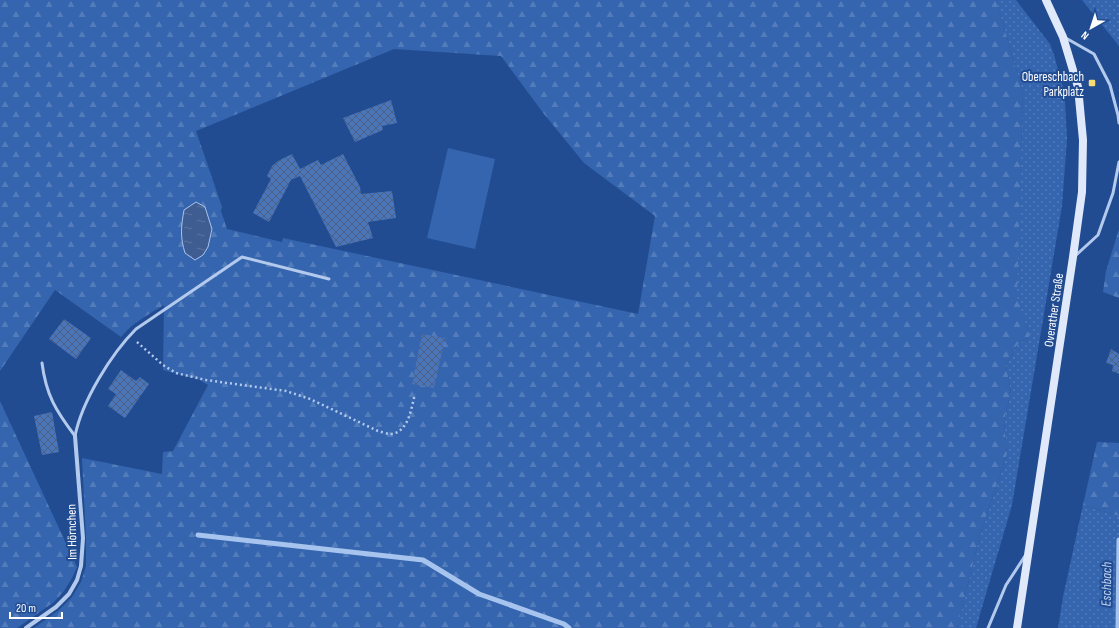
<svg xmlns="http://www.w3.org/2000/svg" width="1119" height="628" viewBox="0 0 1119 628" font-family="'Sofia Sans Condensed',sans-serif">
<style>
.grass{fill:url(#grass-dots)}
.forest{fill:url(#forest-firs);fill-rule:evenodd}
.garden{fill:#3565af}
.water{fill:url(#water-ripples);stroke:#a7c4ee}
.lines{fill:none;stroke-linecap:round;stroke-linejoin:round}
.stream{stroke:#a7c4ee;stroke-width:5}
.building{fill:url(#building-cross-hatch)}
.path{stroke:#b3caed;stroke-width:2.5;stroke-dasharray:2 3;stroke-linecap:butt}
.lane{stroke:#b3caed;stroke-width:3}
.street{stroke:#b3caed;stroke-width:4}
.secondary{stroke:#dfe9fa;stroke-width:8}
.poi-dot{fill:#f9db75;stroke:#214c92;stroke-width:1.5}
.labels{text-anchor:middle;stroke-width:4;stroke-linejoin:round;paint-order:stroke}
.poi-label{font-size:13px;fill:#fff;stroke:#214c92;text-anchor:end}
.street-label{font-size:13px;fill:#fff;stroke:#214c92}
.water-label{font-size:14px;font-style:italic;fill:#bfd4f4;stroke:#214c92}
</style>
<defs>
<pattern id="grass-dots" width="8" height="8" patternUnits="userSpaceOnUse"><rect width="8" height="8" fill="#3565af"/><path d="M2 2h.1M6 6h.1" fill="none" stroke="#537cbb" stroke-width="1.8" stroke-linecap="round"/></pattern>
<pattern id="forest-firs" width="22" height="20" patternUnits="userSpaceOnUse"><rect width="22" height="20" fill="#3565af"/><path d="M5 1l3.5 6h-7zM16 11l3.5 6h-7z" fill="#537cbb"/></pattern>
<pattern id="water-ripples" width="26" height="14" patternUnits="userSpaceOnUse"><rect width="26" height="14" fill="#3f5d90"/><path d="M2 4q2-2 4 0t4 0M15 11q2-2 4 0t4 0" fill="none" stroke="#5c75a1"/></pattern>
<pattern id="building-cross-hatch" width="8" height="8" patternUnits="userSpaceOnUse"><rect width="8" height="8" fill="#4a75b9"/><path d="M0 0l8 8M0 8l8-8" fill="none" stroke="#4b6082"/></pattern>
</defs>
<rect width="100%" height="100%" fill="#214c92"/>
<g class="grass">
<path d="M996 0H1016L1050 44 1054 55 1062 84 1065 102 1067 139 1062 206 1012 505 976 628H957L980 535 1007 454 1004 420 1011 392 1006 366 1016 346 1030 336 1016 297 1023 93Z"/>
<path d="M1082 0H1119V46Z"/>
<path d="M1083 505 1119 516V628H1058L1063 597Z"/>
</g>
<g class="forest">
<path d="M0 0H996L1023 93 1017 297 1030 336 1016 346 1006 366 1011 392 1004 420 1007 454 980 535 957 628H34L59 610 72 597 81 582 86 566V538L82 458 162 474 163 452 173 451 208 385 200 380 163 370 164 305C149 314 132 323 121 337L55 290 0 371ZM394 49 501 56 544 114 584 163 655 216 638 314 283 238 282 242 227 229 221 211 222 207 196 131Z"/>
<path d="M1119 229V298L1103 292 1106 271Z"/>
<path d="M0 401 77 567 72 578 64 591 54 602 17 628H0Z"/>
<path d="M1097 442 1119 443V516L1083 505Z"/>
</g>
<path class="garden" d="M448 148 495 159 475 249 427 238Z"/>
<path class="water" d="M196 202 205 207 212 229 208 247 203 255 195 260 185 253C180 237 181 227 184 210Z"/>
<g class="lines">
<g class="stream">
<path d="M198 535 423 560 479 594 564 624 569 628"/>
<path d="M1118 628 1119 540"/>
</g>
</g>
<g class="building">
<path d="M391 100 397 123 382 126 383 130 355 142 343 118Z"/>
<path d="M292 154 300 169 318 160 321 165 343 154 360 187 361 194 392 191 396 218 368 222 373 238 336 247 300 176 291 180 269 222 253 213 271 179 267 176 272 166 278 161Z"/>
<path d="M64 319 91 338 76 359 49 339Z"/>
<path d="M422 334 445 338 434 388 412 384Z"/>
<path d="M1111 349 1119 354V374L1112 371 1113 365 1106 363Z"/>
<path d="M121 370 136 381 140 377 149 384 125 418 108 406 116 394 108 389Z"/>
<path d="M52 412 59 452 42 455 34 416Z"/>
</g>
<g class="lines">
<path class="path" d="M137 342 163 365 176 373 206 380 286 391 310 399 378 431C382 432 387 434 390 434 409 433 411 408 415 394"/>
<g class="lane">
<path d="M1064 37 1094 54 1110 85 1118 115 1119 123"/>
<path d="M1075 256 1098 235 1113 193 1119 162"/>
<path d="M42 363C46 395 56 411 75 436"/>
<path d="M75 436C82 401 111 354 136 329L242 257 329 279"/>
<path d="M988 628 1006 585 1025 556"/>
</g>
<path class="street" d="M26 628 56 607 69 594 77 580 81 566 83 538 75 436"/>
<path class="secondary" d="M1017 628 1073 257 1082 192 1083 140 1078 87 1063 37 1046 0"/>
</g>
<rect class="poi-dot" x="1088" y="79" width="8" height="8" rx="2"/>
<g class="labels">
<g class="poi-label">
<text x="1084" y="81">Obereschbach<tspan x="1084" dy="15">Parkplatz</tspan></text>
</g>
<g class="street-label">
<text transform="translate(1053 310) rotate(-82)" y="5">Overather Straße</text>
<text transform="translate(71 532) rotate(-91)" y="5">Im Hörnchen</text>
</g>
<g class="water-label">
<text transform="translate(1106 584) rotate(-89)" y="5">Eschbach</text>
</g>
</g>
<g transform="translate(1091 28) rotate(219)" stroke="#214c92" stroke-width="3" paint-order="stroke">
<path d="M0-3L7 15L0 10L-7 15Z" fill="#ffffff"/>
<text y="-6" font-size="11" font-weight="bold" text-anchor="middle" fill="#ffffff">N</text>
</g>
<path d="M10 612v6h52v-6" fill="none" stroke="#ffffff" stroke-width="2"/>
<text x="16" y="612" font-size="12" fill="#ffffff" stroke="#214c92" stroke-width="3" paint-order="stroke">20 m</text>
</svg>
